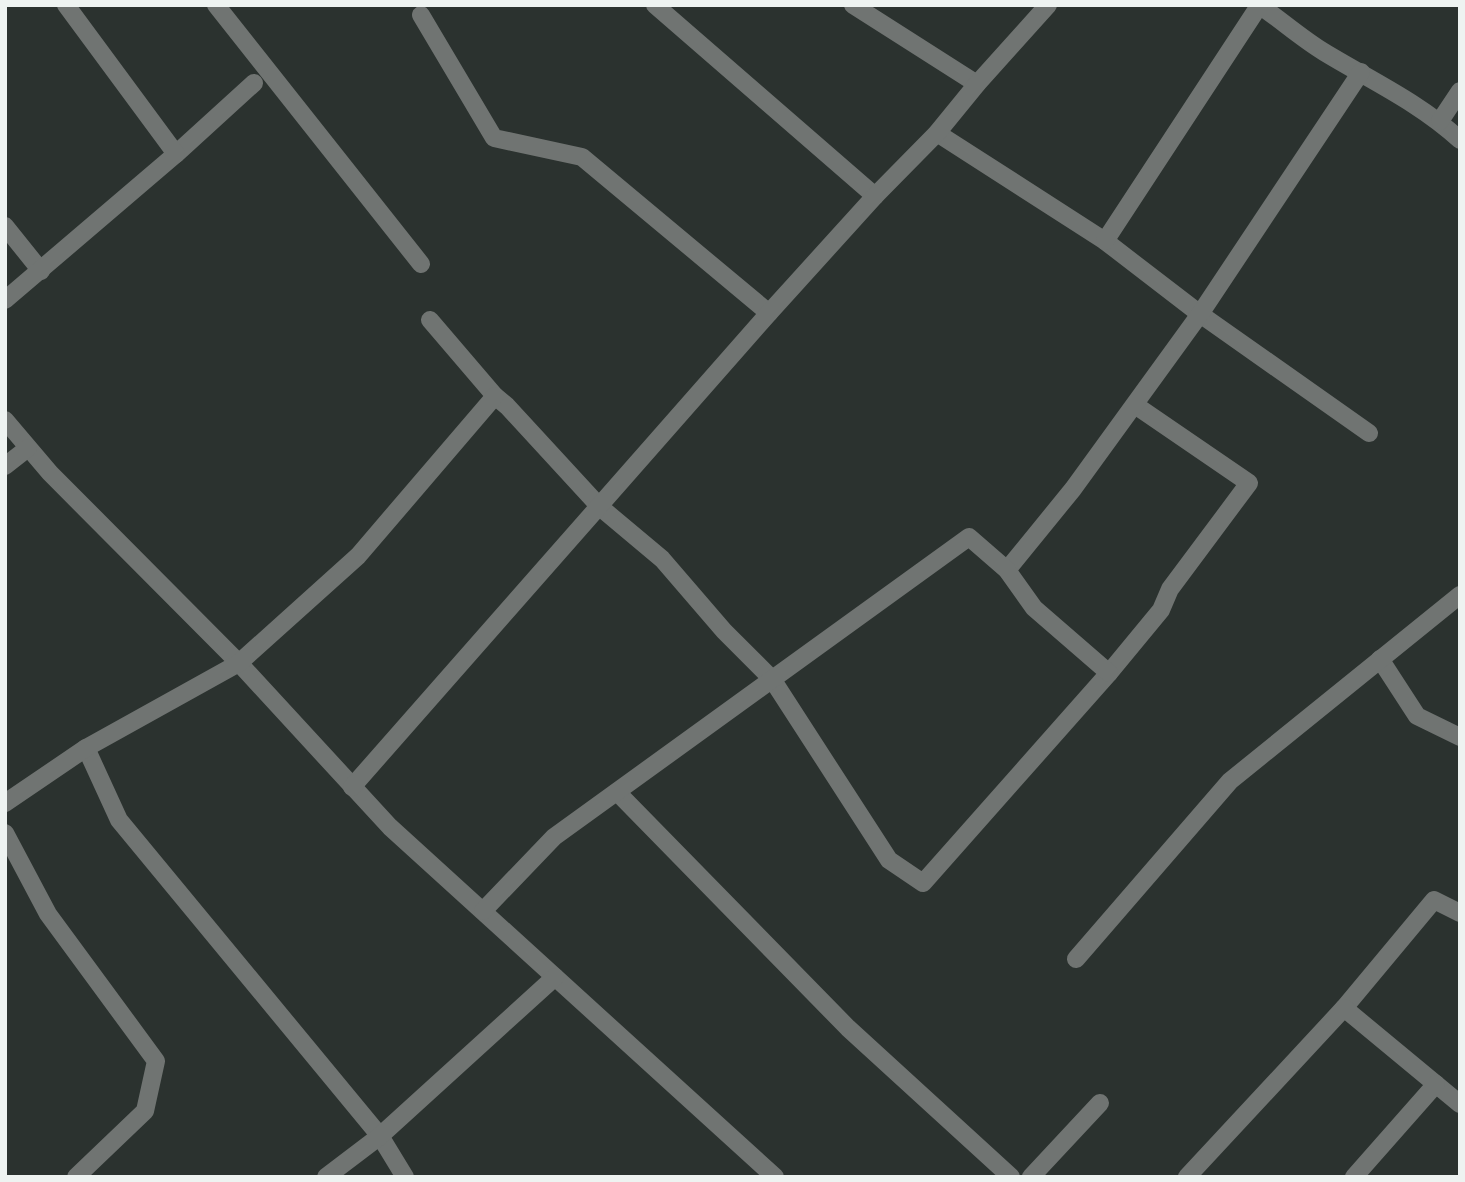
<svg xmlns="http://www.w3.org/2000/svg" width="1465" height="1182" viewBox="0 0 1465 1182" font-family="'Alegreya Sans',sans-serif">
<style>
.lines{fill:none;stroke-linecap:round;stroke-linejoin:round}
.minor{stroke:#707472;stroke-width:18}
</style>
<rect width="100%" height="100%" fill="#2b322f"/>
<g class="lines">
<g class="minor">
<path d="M216 5 421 264"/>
<path d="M655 5 875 196"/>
<path d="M853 5 977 84"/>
<path d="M1259 5C1281 20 1301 38 1324 52 1370 80 1420 103 1460 140"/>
<path d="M421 15 494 138 582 157 769 313"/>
<path d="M1440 121 1460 91"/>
<path d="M937 133 1105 241 1200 314 1369 433"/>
<path d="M176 154 254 83"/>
<path d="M5 226 41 271"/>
<path d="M1105 241 1259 6"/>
<path d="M5 300 176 154 66 5"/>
<path d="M430 320 495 396 507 406 600 507 662 559 724 631 772 679 889 860 923 883 1109 673 1161 610 1170 589 1249 483 1135 405"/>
<path d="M5 420 50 473 239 663 390 827 775 1177"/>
<path d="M5 466 28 448"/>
<path d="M1007 570 1073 489 1200 314 1361 72"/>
<path d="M1380 659 1417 716 1460 737"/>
<path d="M86 748 119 820 380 1136 405 1177"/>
<path d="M352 787 769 313 875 196 937 133 977 84 1048 5"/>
<path d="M617 792 848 1028 1011 1177"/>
<path d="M5 803 86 748 239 663 358 556 495 396"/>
<path d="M5 833 48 914 156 1061 145 1111 76 1177"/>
<path d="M483 911 554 837 969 537 1007 570 1034 608 1109 673"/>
<path d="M1076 959 1230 781 1460 595"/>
<path d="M1344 1008 1434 900 1460 913"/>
<path d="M326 1177 380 1136 555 977"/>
<path d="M1031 1177 1100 1103"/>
<path d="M1187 1177 1344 1008 1460 1104"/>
<path d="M1354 1177 1436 1084"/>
</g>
</g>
<rect width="1465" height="1182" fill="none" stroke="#eef3f1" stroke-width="14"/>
</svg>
